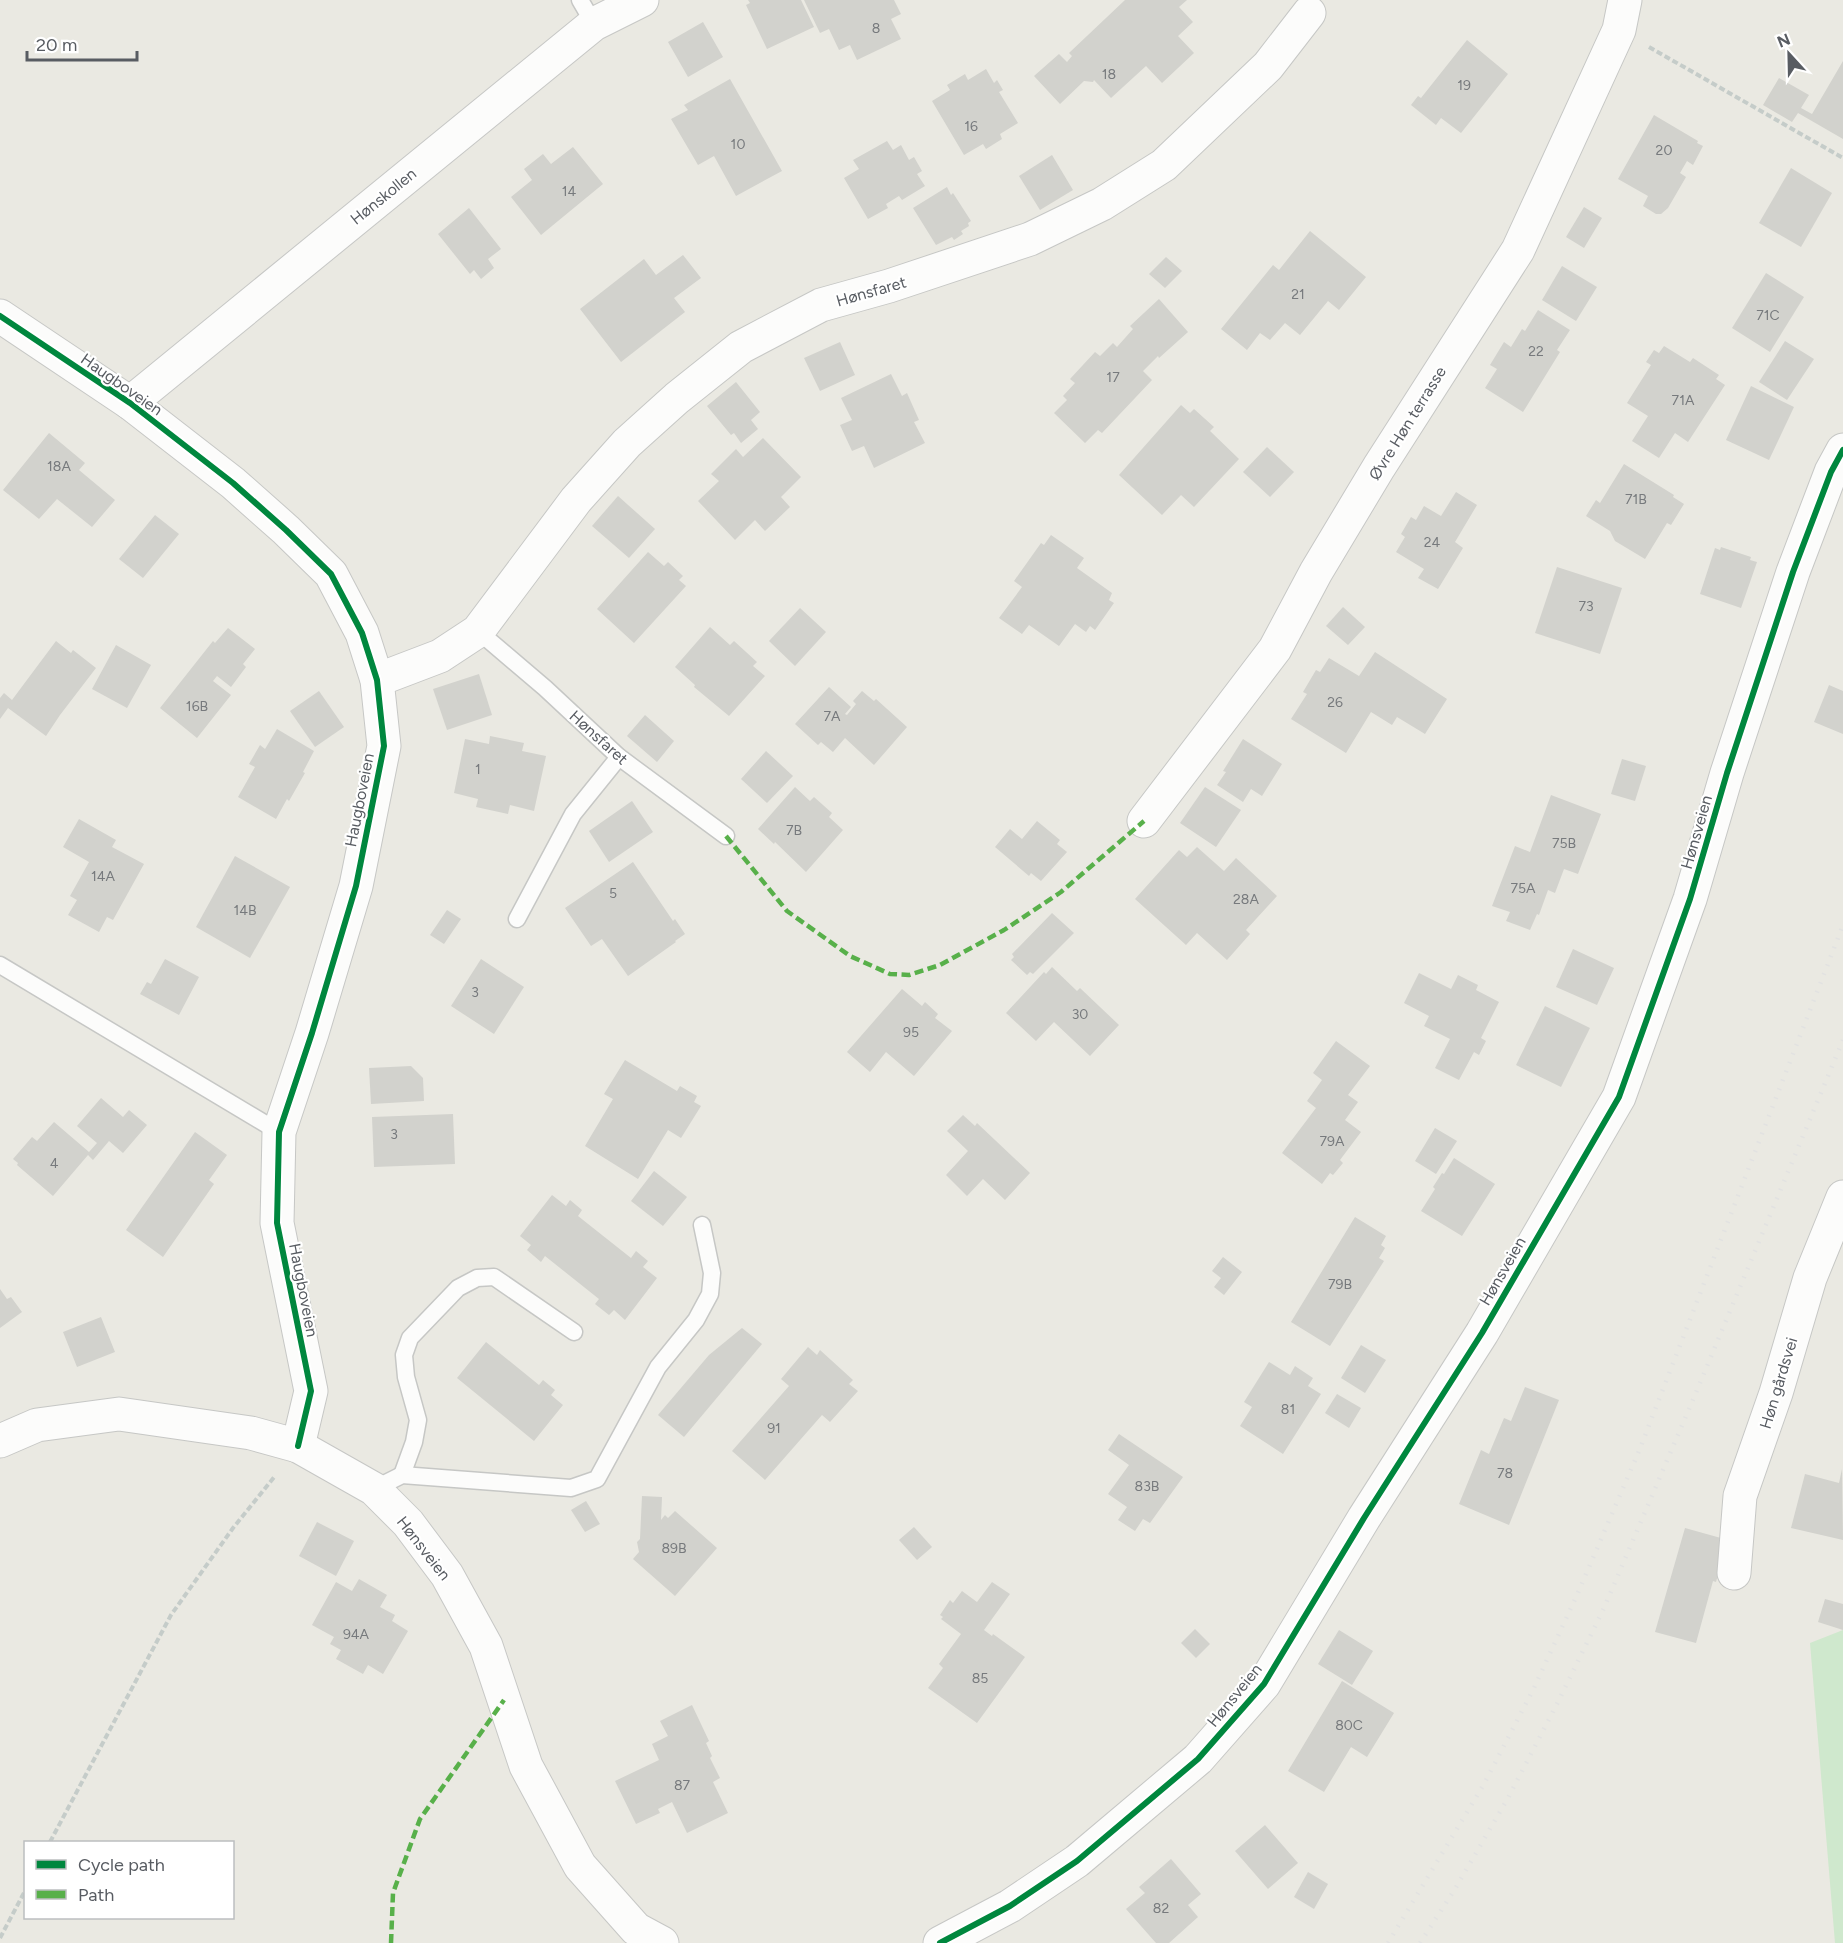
<svg xmlns="http://www.w3.org/2000/svg" width="1843" height="1943" viewBox="0 0 1843 1943" font-family="Figtree,sans-serif">
<style>
.green{fill:#cfe8cd}
.building{fill:#d2d2cd}
.lines{fill:none;stroke-linecap:round;stroke-linejoin:round}
.lane-casing{stroke:#c6c7c5;stroke-width:19}
.street-casing{stroke:#c6c7c5;stroke-width:35}
.path{stroke:#c5ccc9;stroke-width:4;stroke-dasharray:6 3;stroke-linecap:butt}
.lane{stroke:#fcfcfb;stroke-width:16}
.street{stroke:#fcfcfb;stroke-width:33}
.rail{stroke:#e2e2e1;stroke-width:4.5;stroke-dasharray:1.5 8;stroke-linecap:butt}
.quiet{stroke:#58b04a;stroke-width:4.5;stroke-dasharray:9 4.5;stroke-linecap:butt}
.cycleway-casing{stroke:#fff;stroke-width:10}
.cycleway{stroke:#00873e;stroke-width:6}
.labels{text-anchor:middle;stroke-width:4.5;stroke-linejoin:round;paint-order:stroke}
.number-label{font-size:14px;fill:#777a7d}
.street-label{font-size:16px;fill:#585c62;stroke:#fff}
</style>
<rect width="100%" height="100%" fill="#eae9e2"/>
<path class="green" d="M1843 1630V1943H1835L1810 1643Z"/>
<g class="building">
<path d="M748 0H801L814 27 767 49 746 5 750 3Z"/>
<path d="M804 0H894L901 14 891 19 901 39 857 60 850 45 839 50 829 29 820 33Z"/>
<path d="M1125 0H1187L1179 7 1193 22 1178 36 1194 53 1162 83 1146 66 1111 98 1094 80 1093 82 1084 81 1060 104 1034 76 1059 54 1067 62 1072 56 1069 53Z"/>
<path d="M703 22 723 57 688 77 668 42Z"/>
<path d="M1467 40 1508 74 1461 133 1441 118 1436 125 1411 105 1418 96 1421 98Z"/>
<path d="M1843 61V139L1798 113 1792 122 1763 105 1779 78 1809 95 1801 108 1812 114Z"/>
<path d="M986 69 994 83 997 80 1003 90 999 92 1018 123 1000 134 1002 139 986 149 983 144 964 155 932 101 950 90 947 85 965 74 968 80Z"/>
<path d="M730 79 782 171 736 196 714 156 698 165 671 119 688 110 684 105Z"/>
<path d="M1654 115 1698 141 1697 143 1703 146 1693 165 1687 161 1680 173 1686 177 1668 208 1661 214H1656L1643 206 1648 196 1618 179Z"/>
<path d="M887 141 893 150 901 145 909 160 914 157 922 171 917 174 925 186 902 200 899 196 886 204 888 208 868 219 844 178 859 169 853 160Z"/>
<path d="M573 147 603 184 541 235 511 197 532 180 524 169 543 154 551 164Z"/>
<path d="M1052 155 1073 190 1040 210 1019 176Z"/>
<path d="M1791 168 1832 193 1801 247 1759 223Z"/>
<path d="M947 187 951 195 953 193 971 221 968 223 969 226 961 231 963 234 954 240 952 237 936 245 913 208Z"/>
<path d="M1584 207 1602 218 1584 248 1566 237Z"/>
<path d="M469 208 501 249 488 259 494 268 481 279 474 270 470 274 438 234Z"/>
<path d="M1310 231 1366 277 1339 310 1328 301 1300 335 1285 323 1270 340 1260 333 1247 350 1221 329 1273 265 1279 270Z"/>
<path d="M683 255 701 278 674 298 685 312 621 362 580 309 644 259 656 275Z"/>
<path d="M1166 257 1182 271 1165 288 1149 274Z"/>
<path d="M1562 266 1597 287 1576 321 1542 300Z"/>
<path d="M1766 273 1804 297 1770 352 1732 328Z"/>
<path d="M1159 299 1188 332 1159 358 1158 356 1143 371 1152 380 1102 433 1098 430 1085 443 1054 413 1067 400 1063 396 1075 383 1070 379 1095 352 1100 356 1113 343 1117 347 1133 329 1130 326Z"/>
<path d="M1538 310 1570 330 1557 350 1560 352 1523 412 1485 388 1497 369 1490 365 1504 342 1511 347 1522 329 1525 331Z"/>
<path d="M1785 341 1814 359 1787 400 1759 382Z"/>
<path d="M840 342 855 375 820 391 804 358Z"/>
<path d="M1664 346 1690 362 1693 358 1719 375 1716 379 1725 385 1688 442 1675 433 1659 458 1632 441 1648 416 1627 403 1651 365 1646 362 1654 350 1659 353Z"/>
<path d="M891 374 902 396 907 393 919 420 914 422 925 443 874 468 864 446 852 451 840 425 852 420 841 398Z"/>
<path d="M736 382 760 412 751 420 758 429 741 443 734 433 731 435 707 406Z"/>
<path d="M1751 386 1794 407 1769 460 1726 440Z"/>
<path d="M1181 405 1190 413 1194 409 1214 427 1210 431 1239 459 1194 507 1181 495 1162 515 1119 475Z"/>
<path d="M49 433 85 463 79 470 115 500 92 527 57 499 39 519 3 490Z"/>
<path d="M763 438 801 477 781 497 790 507 765 531 755 520 735 540 698 501 719 481 711 474 736 449 743 457Z"/>
<path d="M1267 447 1294 472 1270 497 1243 472Z"/>
<path d="M1624 464 1674 495 1673 497 1684 504 1671 525 1667 523 1645 559 1615 541 1610 531 1586 516 1596 500 1600 503Z"/>
<path d="M1456 492 1477 505 1455 542 1463 548 1438 589 1418 578 1424 569 1396 552 1405 537 1401 534 1411 517 1416 520 1424 506 1441 516Z"/>
<path d="M618 496 655 529 629 558 592 526Z"/>
<path d="M155 515 179 534 143 578 119 559Z"/>
<path d="M1051 535 1084 558 1077 568 1112 593 1109 600 1114 603 1095 630 1090 626 1086 632 1075 624 1059 646 1029 625 1022 634 999 618 1022 587 1014 581 1041 543 1044 545Z"/>
<path d="M1721 547 1751 557 1750 560 1757 562 1741 608 1700 594 1715 548 1720 550Z"/>
<path d="M648 552 664 566 668 562 683 576 679 580 686 586 634 643 597 609Z"/>
<path d="M1557 567 1622 588 1600 654 1535 633Z"/>
<path d="M1343 607 1365 627 1348 645 1326 626Z"/>
<path d="M800 608 826 632 795 666 769 641Z"/>
<path d="M710 627 730 645 734 641 757 662 753 666 765 676 729 716 694 687 695 685 675 667Z"/>
<path d="M228 628 255 649 243 664 246 667 231 687 217 676 213 681 231 695 197 738 160 708 213 641 215 643Z"/>
<path d="M56 641 71 653 73 650 96 668 60 715 46 736 8 708 0 719V698L4 693 12 700Z"/>
<path d="M116 645 151 665 127 708 92 689Z"/>
<path d="M1375 652 1447 699 1425 734 1397 717 1392 725 1371 712 1346 753 1291 719 1307 694 1303 692 1316 670 1320 672 1329 658 1359 676Z"/>
<path d="M479 674 492 715 447 730 433 689Z"/>
<path d="M1829 685 1843 691V734L1814 722Z"/>
<path d="M829 687 851 707 845 714 847 715 856 704 853 701 862 691 874 701 876 699 907 727 874 765 845 738 833 752 821 742 818 745 795 724Z"/>
<path d="M319 691 344 727 315 747 290 711Z"/>
<path d="M645 715 674 741 657 762 627 736Z"/>
<path d="M277 729 314 751 303 772 305 773 289 801 287 799 276 819 238 797 255 767 249 764 260 745 265 749Z"/>
<path d="M490 736 524 743 522 751 546 756 534 811 510 805 508 814 476 807 478 799 454 793 465 739 489 744Z"/>
<path d="M1243 739 1282 764 1262 796 1251 789 1243 802 1217 785 1226 772 1223 771Z"/>
<path d="M766 751 793 776 767 803 741 779Z"/>
<path d="M1622 759 1646 766 1635 801 1611 794Z"/>
<path d="M795 787 810 801 814 797 832 813 829 817 843 830 806 872 775 842 774 844 758 829Z"/>
<path d="M1205 787 1241 810 1216 847 1180 823Z"/>
<path d="M1551 795 1601 814 1578 874 1564 869 1555 893 1548 890 1539 915 1537 914 1530 930 1506 921 1510 912 1492 906 1515 846 1530 852Z"/>
<path d="M632 801 653 832 609 862 589 831Z"/>
<path d="M79 819 116 840 112 847 144 864 113 920 107 917 99 932 68 915 77 900 70 896 89 862 63 847Z"/>
<path d="M1037 821 1060 840 1057 844 1067 852 1041 881 1031 873 1029 876 995 847 1010 829 1022 839Z"/>
<path d="M1197 847 1224 871 1236 858 1277 896 1246 930 1250 934 1227 960 1197 933 1186 945 1135 899 1179 850 1187 857Z"/>
<path d="M235 856 290 887 250 958 196 927Z"/>
<path d="M633 862 673 921 675 919 685 934 675 941 676 942 628 976 602 939 591 946 565 908Z"/>
<path d="M447 910 461 919 444 944 430 935Z"/>
<path d="M1052 913 1074 933 1033 974 1030 972 1027 975 1011 960 1014 957 1012 954Z"/>
<path d="M1573 949 1614 968 1597 1005 1556 987Z"/>
<path d="M165 959 199 977 179 1015 140 994 147 982 151 984Z"/>
<path d="M481 959 524 987 494 1034 451 1006Z"/>
<path d="M1052 967 1077 991 1080 988 1119 1025 1090 1056 1054 1022 1036 1041 1006 1013 1044 972 1046 974Z"/>
<path d="M1419 973 1451 989 1458 975 1478 985 1476 990 1499 1002 1481 1038 1486 1041 1479 1055 1474 1052 1459 1080 1435 1068 1450 1039 1424 1026 1429 1016 1404 1003Z"/>
<path d="M902 989 922 1006 925 1002 938 1014 935 1018 952 1031 914 1076 886 1052 870 1072 847 1052Z"/>
<path d="M1545 1006 1590 1028 1561 1087 1516 1065Z"/>
<path d="M1336 1041 1370 1066 1348 1095 1358 1102 1345 1120 1361 1132 1340 1160 1343 1163 1333 1175 1330 1173 1322 1184 1282 1153 1316 1108 1307 1101 1322 1080 1313 1073Z"/>
<path d="M625 1060 677 1091 680 1086 697 1096 694 1102 701 1106 681 1138 668 1130 638 1179 585 1146 613 1099 604 1094Z"/>
<path d="M411 1066 423 1078 424 1101 371 1104 369 1068Z"/>
<path d="M101 1098 123 1117 129 1110 147 1125 123 1153 109 1141 93 1160 88 1155 53 1196 17 1165 18 1163 13 1159 32 1137 37 1141 54 1122 89 1152 97 1143 77 1126Z"/>
<path d="M453 1114 455 1164 374 1167 372 1117Z"/>
<path d="M963 1115 975 1126 977 1123 1030 1173 1005 1200 983 1179 967 1196 946 1175 968 1151 947 1131Z"/>
<path d="M1435 1128 1457 1141 1436 1174 1415 1161Z"/>
<path d="M195 1132 227 1155 209 1180 214 1184 163 1257 126 1230Z"/>
<path d="M1454 1158 1495 1184 1462 1236 1421 1211 1435 1189 1433 1187 1442 1173 1444 1174Z"/>
<path d="M654 1171 687 1197 663 1226 631 1201Z"/>
<path d="M552 1195 566 1206 570 1200 582 1210 578 1216 631 1258 636 1251 648 1261 643 1267 657 1278 625 1320 614 1310 609 1315 595 1304 599 1299 545 1256 541 1262 527 1250 531 1245 520 1236Z"/>
<path d="M1355 1217 1386 1236 1381 1245 1385 1248 1379 1258 1384 1261 1330 1346 1291 1322Z"/>
<path d="M1223 1257 1242 1272 1224 1295 1214 1287 1221 1278 1212 1271Z"/>
<path d="M0 1289 7 1299 11 1297 22 1312 0 1328Z"/>
<path d="M101 1317 115 1352 77 1367 63 1332Z"/>
<path d="M742 1328 762 1344 684 1437 658 1415 709 1355Z"/>
<path d="M486 1342 539 1385 543 1380 555 1390 551 1395 563 1405 534 1441 457 1378Z"/>
<path d="M1361 1345 1386 1360 1365 1393 1341 1378Z"/>
<path d="M808 1347 817 1355 820 1350 853 1380 849 1384 858 1391 830 1422 822 1415 765 1480 732 1451 789 1386 781 1379Z"/>
<path d="M1269 1362 1290 1375 1295 1366 1313 1378 1308 1386 1321 1394 1283 1454 1240 1426 1252 1407 1244 1402Z"/>
<path d="M1525 1387 1559 1400 1509 1525 1459 1504 1481 1450 1489 1454 1504 1418 1511 1421Z"/>
<path d="M1337 1394 1361 1408 1349 1428 1325 1413Z"/>
<path d="M1119 1434 1183 1477 1150 1523 1143 1519 1135 1531 1118 1520 1127 1507 1108 1494 1129 1465 1108 1450Z"/>
<path d="M1842 1469 1843 1540 1791 1528 1805 1474 1839 1483Z"/>
<path d="M642 1496 662 1497 661 1520 665 1515 668 1518 675 1511 717 1548 675 1596 633 1559 639 1552 637 1542 640 1539Z"/>
<path d="M586 1501 600 1524 585 1532 571 1510Z"/>
<path d="M317 1522 354 1541 336 1576 299 1556Z"/>
<path d="M914 1527 932 1547 917 1560 899 1540Z"/>
<path d="M1685 1528 1728 1540 1716 1582 1713 1581 1696 1643 1655 1632Z"/>
<path d="M359 1579 387 1595 380 1607 395 1615 392 1621 408 1631 383 1674 368 1665 363 1674 336 1659 341 1650 330 1644 334 1637 312 1625 336 1582 352 1591Z"/>
<path d="M992 1582 1010 1594 984 1630 992 1636 993 1634 1025 1657 977 1723 928 1688 943 1668 939 1664 961 1634 941 1619 943 1617 940 1615 950 1600 953 1603 962 1591 977 1602Z"/>
<path d="M1825 1599 1843 1604V1630L1818 1622Z"/>
<path d="M1195 1629 1210 1644 1196 1658 1181 1643Z"/>
<path d="M1339 1630 1373 1651 1352 1685 1318 1664Z"/>
<path d="M1342 1681 1394 1713 1367 1757 1351 1747 1324 1792 1288 1771Z"/>
<path d="M692 1705 709 1741 706 1743 712 1756 710 1758 720 1778 713 1782 728 1813 687 1833 672 1802 658 1809 660 1813 636 1824 615 1781 659 1760 652 1744 668 1736 660 1721Z"/>
<path d="M1265 1825 1298 1863 1268 1889 1235 1851Z"/>
<path d="M1171 1859 1201 1894 1188 1905 1198 1917 1169 1943H1156L1126 1909 1145 1893 1139 1887Z"/>
<path d="M1308 1872 1328 1884 1314 1909 1294 1897Z"/>
</g>
<g class="lines">
<defs>
<g id="lane">
<path d="M580 0 594 24"/>
<path d="M478 631 545 688 619 757 726 836"/>
<path d="M517 919 573 814 619 757"/>
<path d="M0 965 279 1132"/>
<path d="M402 1475 414 1442 418 1420 406 1377 404 1355 410 1338 458 1288 477 1278 494 1277 574 1332"/>
<path d="M374 1489 402 1475 571 1488 597 1479 658 1367 696 1320 710 1294 712 1273 702 1225"/>
</g>
<g id="street">
<path d="M0 316 130 403 233 483 286 530 331 574 362 633 377 680 384 746 356 886 312 1033 279 1132 277 1223 311 1391 298 1446"/>
<path d="M130 403 594 24 642 0"/>
<path d="M377 680 440 656 478 631 576 500 627 443 677 398 741 347 821 305 889 286 1030 239 1102 204 1164 165 1268 66 1309 13"/>
<path d="M1144 821 1275 649 1316 572 1379 467 1518 250 1619 30 1625 0"/>
<path d="M0 1441 37 1425 119 1414 251 1433 298 1446 374 1489 408 1523 447 1575 486 1646 526 1766 580 1866 636 1929 662 1943"/>
<path d="M1734 1573 1740 1496 1776 1393 1810 1278 1843 1197"/>
<path d="M940 1943 1010 1906 1077 1861 1198 1759 1264 1684 1364 1518 1482 1333 1619 1097 1690 899 1727 773 1793 572 1831 472 1843 450"/>
</g>
</defs>
<use href="#lane" class="lane-casing"/>
<use href="#street" class="street-casing"/>
<g class="path">
<path d="M1649 47 1843 158"/>
<path d="M50 1842 171 1615 233 1528 275 1476"/>
<path d="M0 1938 26 1889"/>
</g>
<use href="#lane" class="lane"/>
<use href="#street" class="street"/>
<g class="rail">
<path d="M1388 1943 1484 1784 1533 1690 1577 1595 1639 1451 1843 925"/>
<path d="M1420 1943 1455 1889 1508 1798 1558 1702 1604 1608 1695 1395 1843 1040"/>
</g>
<g class="quiet">
<path d="M726 836 787 911 850 956 890 974 909 975 940 965 1004 930 1061 892 1144 821"/>
<path d="M391 1943 393 1893 420 1819 504 1700"/>
</g>
<defs>
<g id="cycleway">
<path d="M0 316 130 403 233 483 286 530 331 574 362 633 377 680 384 746 356 886 312 1033 279 1132 277 1223 311 1391 298 1446"/>
<path d="M940 1943 1010 1906 1077 1861 1198 1759 1264 1684 1364 1518 1482 1333 1619 1097 1690 899 1727 773 1793 572 1831 472 1843 450"/>
</g>
</defs>
<use href="#cycleway" class="cycleway-casing"/>
<use href="#cycleway" class="cycleway"/>
</g>
<g class="labels">
<g class="number-label">
<text x="876" y="33">8</text>
<text x="1109" y="79">18</text>
<text x="1464" y="90">19</text>
<text x="971" y="131">16</text>
<text x="738" y="149">10</text>
<text x="1664" y="155">20</text>
<text x="569" y="196">14</text>
<text x="1298" y="299">21</text>
<text x="1768" y="320">71C</text>
<text x="1536" y="356">22</text>
<text x="1113" y="382">17</text>
<text x="1683" y="405">71A</text>
<text x="59" y="471">18A</text>
<text x="1636" y="504">71B</text>
<text x="1432" y="547">24</text>
<text x="1586" y="611">73</text>
<text x="1335" y="707">26</text>
<text x="197" y="711">16B</text>
<text x="832" y="721">7A</text>
<text x="478" y="774">1</text>
<text x="794" y="835">7B</text>
<text x="1564" y="848">75B</text>
<text x="103" y="881">14A</text>
<text x="1523" y="893">75A</text>
<text x="613" y="898">5</text>
<text x="1246" y="904">28A</text>
<text x="245" y="915">14B</text>
<text x="475" y="997">3</text>
<text x="1080" y="1019">30</text>
<text x="911" y="1037">95</text>
<text x="394" y="1139">3</text>
<text x="1332" y="1146">79A</text>
<text x="54" y="1168">4</text>
<text x="1340" y="1289">79B</text>
<text x="1288" y="1414">81</text>
<text x="774" y="1433">91</text>
<text x="1505" y="1478">78</text>
<text x="1147" y="1491">83B</text>
<text x="674" y="1553">89B</text>
<text x="356" y="1639">94A</text>
<text x="980" y="1683">85</text>
<text x="1349" y="1730">80C</text>
<text x="682" y="1790">87</text>
<text x="1161" y="1913">82</text>
</g>
<g class="street-label">
<text transform="translate(383 196) rotate(-39)" y="6">Hønskollen</text>
<text transform="translate(871 291) rotate(-16)" y="6">Hønsfaret</text>
<text transform="translate(122 384) rotate(35)" y="6">Haugboveien</text>
<text transform="translate(1407 423) rotate(-58)" y="6">Øvre Høn terrasse</text>
<text transform="translate(599 737) rotate(42)" y="6">Hønsfaret</text>
<text transform="translate(359 800) rotate(-79)" y="6">Haugboveien</text>
<text transform="translate(1696 832) rotate(-74)" y="6">Hønsveien</text>
<text transform="translate(1502 1271) rotate(-60)" y="6">Hønsveien</text>
<text transform="translate(304 1290) rotate(79)" y="6">Haugboveien</text>
<text transform="translate(1778 1383) rotate(-73)" y="6">Høn gårdsvei</text>
<text transform="translate(424 1548) rotate(52)" y="6">Hønsveien</text>
<text transform="translate(1234 1695) rotate(-51)" y="6">Hønsveien</text>
</g>
</g>
<rect x="24" y="1841" width="210" height="78" fill="#ffffff" stroke="#bcbec0" stroke-width="1.5"/>
<rect x="36" y="1860" width="30" height="9" fill="#00873e" stroke="#bcbec0" stroke-width="1.5"/>
<text x="78" y="1871" font-size="18" fill="#585c62">Cycle path</text>
<rect x="36" y="1890" width="30" height="9" fill="#58b04a" stroke="#bcbec0" stroke-width="1.5"/>
<text x="78" y="1901" font-size="18" fill="#585c62">Path</text>
<g transform="translate(1789 54) rotate(338)" stroke="#ffffff" stroke-width="4.5" paint-order="stroke">
<path d="M0-4.5L10 22L0 15L-10 22Z" fill="#585c62"/>
<text y="-9" font-size="16" font-weight="bold" text-anchor="middle" fill="#585c62">N</text>
</g>
<path d="M27 51v9h110v-9" fill="none" stroke="#585c62" stroke-width="3"/>
<text x="36" y="51" font-size="18" fill="#585c62" stroke="#ffffff" stroke-width="4.5" paint-order="stroke">20 m</text>
</svg>
